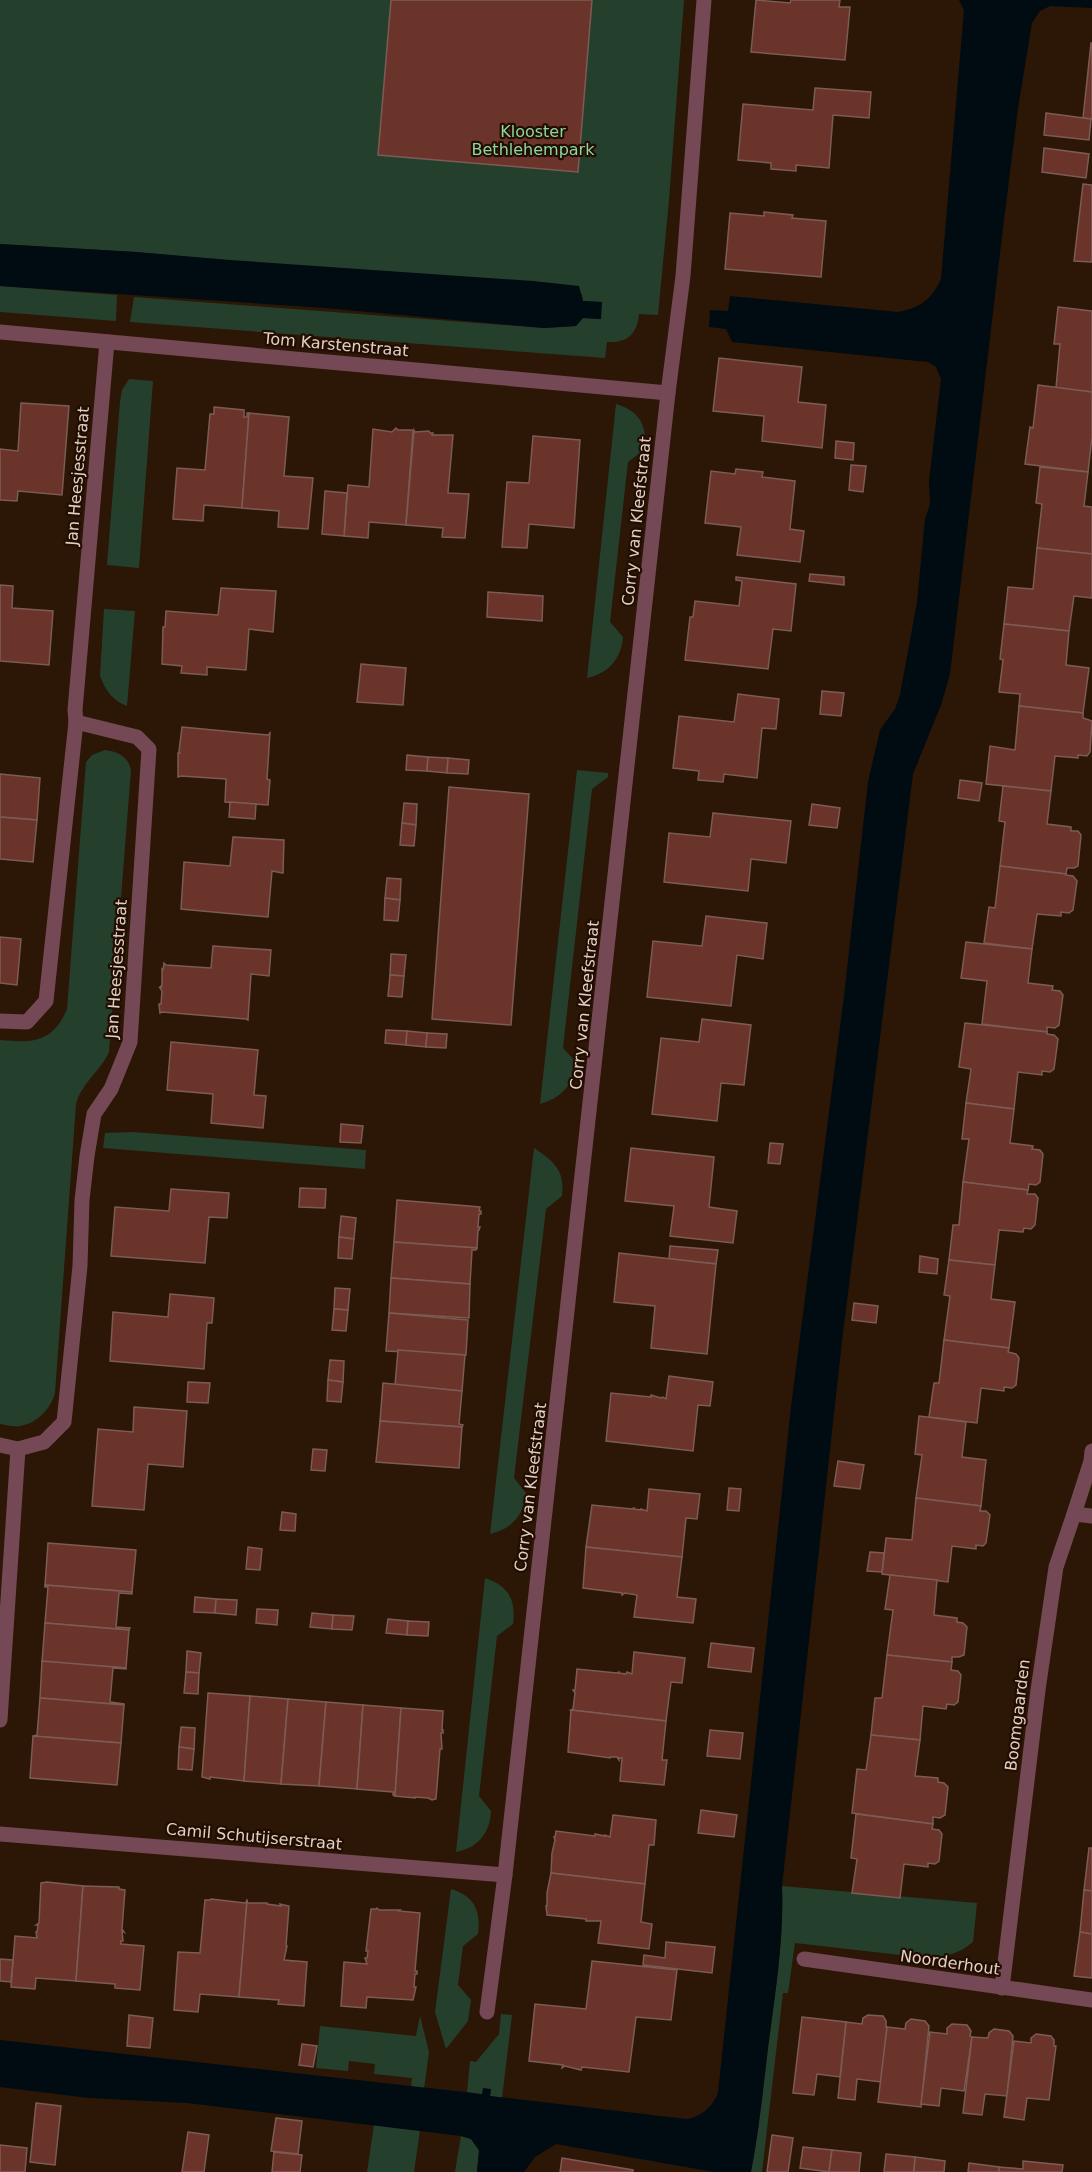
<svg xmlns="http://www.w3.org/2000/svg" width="1092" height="2172" viewBox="0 0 1092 2172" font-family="'DejaVu Sans',sans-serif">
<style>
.green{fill:#24402c}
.water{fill:#000b12}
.building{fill:#6a342b;stroke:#7c5b55;stroke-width:1.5}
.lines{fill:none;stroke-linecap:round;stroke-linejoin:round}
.street{stroke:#744855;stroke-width:15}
.labels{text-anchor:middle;stroke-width:4.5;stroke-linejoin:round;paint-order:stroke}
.park-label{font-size:16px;fill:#8ad7a0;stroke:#220d00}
.street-label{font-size:16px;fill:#e0d0c6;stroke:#220d00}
</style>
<rect width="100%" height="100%" fill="#2c1605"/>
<g class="green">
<path d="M0 0H684L669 200 658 315 639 314C637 334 628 343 607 342L605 358 130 322 134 297 544 328 576 326 582 318 600 319 602 302 583 301 582 294 136 252 0 244Z"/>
<path d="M0 286 117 295 116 321 0 312Z"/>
<path d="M129 379 153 381 139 568 107 565 120 402 122 390Z"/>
<path d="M616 404C640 411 647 426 645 449L628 462 610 622 623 637C621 659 609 673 587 678Z"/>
<path d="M104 609 135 611 127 706C113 701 105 690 100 676Z"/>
<path d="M105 750C118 752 128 756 131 770L109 1052C100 1072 82 1082 76 1104L55 1393C51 1408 38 1423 20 1426 14 1427 6 1425 0 1424V1040C32 1043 53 1043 67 1009L86 762 92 755Z"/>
<path d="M577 770 608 773V777L592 789 563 1048 576 1062C574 1085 561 1098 540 1104Z"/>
<path d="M133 1132 366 1150 365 1169 103 1148 105 1133Z"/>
<path d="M534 1148C555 1162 565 1171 562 1196L546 1209 514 1478 526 1493C524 1515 512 1529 490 1534Z"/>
<path d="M485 1578C509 1586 516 1600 513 1624L497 1636 479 1796 491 1811C490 1833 478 1848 456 1852Z"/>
<path d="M782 1886 977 1903 973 1942C959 1954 944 1957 927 1958L795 1943 788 1993H783L762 2172H751C759 2131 763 2089 768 2048 775 1994 784 1941 782 1886Z"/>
<path d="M451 1889C474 1896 481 1910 478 1934L463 1946 458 1985 471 2000 468 2021 446 2049 435 2012Z"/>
<path d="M501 2014 512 2015 502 2098 490 2096 491 2089 482 2095 467 2092 470 2061 476 2062 499 2034Z"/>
<path d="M420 2016 429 2052 424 2089 411 2087 412 2078 374 2074 375 2064 349 2061 348 2071 316 2068 320 2026 416 2036Z"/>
<path d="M374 2125 420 2130 414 2172H367Z"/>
<path d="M461 2136 471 2139 479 2151 477 2172H455Z"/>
</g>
<g class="water">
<path d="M959 0H1092V8L1050 6 1040 11 1032 23 1018 108 1003 228 950 674 941 705 913 774 842 1341 782 1886C784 1940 775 1994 768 2048 763 2089 759 2131 751 2172H714L556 2144 535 2157 524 2172H477L479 2150 471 2139 461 2136 187 2103 89 2098 0 2087V2040L482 2094 483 2088 491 2089 490 2096 686 2119C702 2117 712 2107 718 2093L791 1407 844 996 868 782 880 730 895 709 900 695 917 602 925 519 930 504 929 481 941 379 936 367 928 362 732 342 726 329 709 327 710 310 728 311 730 296 898 312C920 308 932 299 941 279L964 10Z"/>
<path d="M0 244 136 252 230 260 533 281 579 286 583 301 602 302 601 319 583 318 576 326 544 328 325 308 0 286Z"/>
</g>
<g class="building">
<path d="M391 0H592L578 172 378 155Z"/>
<path d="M756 0 790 3 791 0H840L839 7H850L845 60 751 52Z"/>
<path d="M1091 43H1092V119L1083 118Z"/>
<path d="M815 88 871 92 869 118 833 115 829 168 796 165V171L771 169V163L738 160 743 104 813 110Z"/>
<path d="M1046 113 1091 119 1089 140 1044 135Z"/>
<path d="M1044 148 1089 154 1086 178 1042 172Z"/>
<path d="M1083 184 1092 185V262L1074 261Z"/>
<path d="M764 212 793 215 792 218 826 221 821 277 725 269 730 213 764 216Z"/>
<path d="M1058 307 1092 311V392L1056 388 1060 344H1054Z"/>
<path d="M719 358 802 367 798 402 826 405 822 448 762 441 764 416 713 411Z"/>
<path d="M1038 385 1092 392V437L1088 472 1025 464 1030 427 1033 428Z"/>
<path d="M21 403 69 406 62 495 18 491 17 501 0 500V449L18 451Z"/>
<path d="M214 407 244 410V417H247V413H249L242 508 204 505 203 521 173 519 177 468 205 470 210 414H214Z"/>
<path d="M249 413 289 417 284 476 313 478 308 529 278 527 279 511 242 508Z"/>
<path d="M396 428 398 430H412L413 431 406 525 369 522 368 538 344 536 348 485 369 487 373 429 392 432Z"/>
<path d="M414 430 415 432 429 431 430 433H433L432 435H453L448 493 469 494 465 538 442 537 443 528 406 525Z"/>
<path d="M533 436 580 440 574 528 529 524 527 548 502 547 507 482 529 483Z"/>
<path d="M836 441 854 443 853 460 835 458Z"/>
<path d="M851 465 866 466 863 492 849 490Z"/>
<path d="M1040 467 1088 472 1084 506 1092 507V554L1037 548 1042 504 1036 503Z"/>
<path d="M736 469 763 472 762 477 795 481 790 529 804 531 800 562 737 555 741 527 705 523 711 471 735 474Z"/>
<path d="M325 491 347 493 344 536 322 534Z"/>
<path d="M1037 548 1092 554V598L1074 596 1069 631 1004 624 1008 587 1033 589Z"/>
<path d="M810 574 844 577V585L809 581Z"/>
<path d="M736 577 796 584 791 631 773 629 768 669 685 660 690 617H693L695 601 739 606 742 581 736 580Z"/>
<path d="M0 585 13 586 12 608 53 611 49 665 0 661Z"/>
<path d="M221 588 276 591 273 632 249 629 246 670 207 667V675L181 673 182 666 162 664 163 627H165L166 611 218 615Z"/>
<path d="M488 592 543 596 542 621 487 617Z"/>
<path d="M1004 624 1069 631 1066 665 1089 668 1083 713 1019 706 1020 694 999 692 1003 660 1000 659Z"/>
<path d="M361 664 406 668 403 705 357 702Z"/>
<path d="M822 691 844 693 841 716 820 714Z"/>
<path d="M738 694 779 699 776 729 762 728 757 778 724 774 723 782 698 780 699 771 673 768 679 716 734 722Z"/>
<path d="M1019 706 1083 713V718L1092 721 1090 752 1087 756 1078 755V758L1055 756 1051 791 986 784 990 746 1015 750Z"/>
<path d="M182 727 268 735 270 733 267 779 270 780 268 805 225 802 226 779 181 776 178 777V753H180L179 751Z"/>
<path d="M407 755 428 757 427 771 406 770Z"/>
<path d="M428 757 448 758 447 773 427 771Z"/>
<path d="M448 758 469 760 468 774 447 773Z"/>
<path d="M0 774 40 778 37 820 0 817Z"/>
<path d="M960 780 982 783 979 801 958 798Z"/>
<path d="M1003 786 1051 791 1047 824 1071 827V831H1078L1081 835 1078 866 1074 868H1067L1066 874 1000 866 1005 822 999 821Z"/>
<path d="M449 787 529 794 511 1025 432 1019Z"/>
<path d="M230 802 256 804 255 819 229 817Z"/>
<path d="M404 803 417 804 416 825 402 823Z"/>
<path d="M812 804 840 808 837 828 809 825Z"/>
<path d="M713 813 791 821 786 863 751 859 748 891 664 882 669 833 710 837Z"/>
<path d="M0 817 37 820 33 862 0 859Z"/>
<path d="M402 823 416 825 414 846 400 845Z"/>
<path d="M233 837 284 840 283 873 272 871 268 917 181 909 184 862 230 866Z"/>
<path d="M1000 866 1066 874V875L1073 876 1077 881 1073 910 1069 913 1061 912V916L1037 914 1032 949 984 943 989 907 995 908Z"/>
<path d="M387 878 401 879 400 900 385 898Z"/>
<path d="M385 898 400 900 398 921 384 920Z"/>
<path d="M706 916 767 923 763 959 737 955 731 1006 647 997 653 941 702 946Z"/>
<path d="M0 937 21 939 17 985 0 983Z"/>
<path d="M966 942 1032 949 1028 983 1053 986 1052 990 1060 991 1063 995 1059 1025 1055 1028 1047 1027V1032L982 1024 987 981 961 978Z"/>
<path d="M213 946 271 950 269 976 251 974 248 1020 246 1019 162 1012 160 1013 159 1004H161L162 991 160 988 162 987H160L162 985V969L163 970 164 963 166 965 211 968Z"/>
<path d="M391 954 406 955 404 976 390 975Z"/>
<path d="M390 975 404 976 402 997 388 996Z"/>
<path d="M702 1019 751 1025 744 1085 721 1083 717 1121 652 1114 661 1038 699 1042Z"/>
<path d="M965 1023 1047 1032V1034L1054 1035 1058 1039 1054 1069 1050 1072 1042 1071V1075L1018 1072 1014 1109 966 1103 971 1069 959 1067Z"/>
<path d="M386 1030 407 1031 406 1045 385 1043Z"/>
<path d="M407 1031 427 1033 426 1047 406 1045Z"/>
<path d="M427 1033 447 1034 446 1048 426 1047Z"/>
<path d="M171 1042 258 1050 254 1095 266 1096 263 1128 211 1123 213 1094 167 1090Z"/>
<path d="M966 1103 1014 1109 1010 1143 1033 1146 1032 1149 1040 1150 1043 1154 1040 1182 1036 1185 1029 1184 1028 1190 963 1182 969 1139H962Z"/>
<path d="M341 1124 363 1126 361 1143 340 1142Z"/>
<path d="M770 1143 783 1144 780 1164 768 1163Z"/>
<path d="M631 1148 714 1157 709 1207 737 1211 733 1243 670 1236 674 1206 625 1201Z"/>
<path d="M963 1182 1028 1190 1027 1194H1035L1038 1198 1035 1225 1031 1229 1024 1228 1023 1232 999 1230 995 1265 949 1260 953 1225H959Z"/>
<path d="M300 1188 326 1189 325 1208 299 1207Z"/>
<path d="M171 1189 229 1193 227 1218 209 1217 205 1263 111 1256 115 1207 169 1211Z"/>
<path d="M397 1200 480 1207 479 1211H481V1214H479L478 1227H480L479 1230H478L477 1248 394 1242Z"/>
<path d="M341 1216 356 1218 354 1239 339 1237Z"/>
<path d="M339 1237 354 1239 352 1259 338 1258Z"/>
<path d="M394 1242 477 1248 476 1250H472L470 1284 391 1278Z"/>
<path d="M670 1246 718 1250 716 1264 669 1259Z"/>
<path d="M619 1253 716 1264 707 1354 651 1348 655 1306 614 1302Z"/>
<path d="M920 1256 938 1259 937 1274 919 1272Z"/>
<path d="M949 1260 995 1265 991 1299 1015 1302 1009 1348 944 1340 950 1296 944 1295Z"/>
<path d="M391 1278 470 1284 469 1318 389 1313Z"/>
<path d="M335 1288 350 1289 348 1310 334 1309Z"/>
<path d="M170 1294 214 1298 212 1323H207L204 1369 110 1361 113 1312 168 1317Z"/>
<path d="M854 1303 878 1306 876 1323 852 1320Z"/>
<path d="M334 1309 348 1310 346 1331 332 1330Z"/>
<path d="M389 1313 468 1320 466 1355 386 1351Z"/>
<path d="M944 1340 1009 1348 1008 1352 1016 1354 1019 1358 1016 1385 1012 1388 1004 1387V1391L981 1388 977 1423 929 1417 934 1383H939Z"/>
<path d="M398 1350 465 1355 462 1391 395 1385Z"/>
<path d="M330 1360 344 1361 343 1382 328 1380Z"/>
<path d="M669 1376 713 1382 710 1406 698 1405 693 1451 606 1441 611 1393 651 1397V1395L661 1398 663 1397 666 1399Z"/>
<path d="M328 1380 343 1382 341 1402 327 1401Z"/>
<path d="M188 1382 210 1383 208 1403 187 1402Z"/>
<path d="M383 1383 462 1391 459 1424 463 1425 462 1427 380 1421Z"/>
<path d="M134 1407 187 1411 183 1467 148 1464 144 1510 92 1506 98 1429 133 1432Z"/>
<path d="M919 1416 966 1422 962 1457 986 1460 981 1506 916 1498 922 1455 915 1454Z"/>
<path d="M380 1421 462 1427 459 1468 376 1462Z"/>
<path d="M313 1449 327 1450 325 1471 311 1470Z"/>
<path d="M838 1461 864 1465 860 1489 834 1486Z"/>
<path d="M729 1488 741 1489 739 1511 727 1510Z"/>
<path d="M649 1489 700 1494 697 1519 686 1518 682 1557 586 1547 592 1505 632 1509 634 1508V1509L641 1510V1509L647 1511Z"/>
<path d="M916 1498 981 1506 980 1511H986L990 1515 986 1543 983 1546 976 1545V1549L952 1546 948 1582 882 1574 886 1538 912 1540Z"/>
<path d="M282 1512 296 1514 295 1531 280 1530Z"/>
<path d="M48 1543 136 1550 132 1592 45 1585Z"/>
<path d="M248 1547 262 1549 260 1570 246 1569Z"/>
<path d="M586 1547 682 1557 677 1597 696 1599 693 1623 634 1617 637 1595 625 1593 622 1595V1593L583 1588Z"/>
<path d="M870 1552 884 1553 882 1572 867 1571Z"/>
<path d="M890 1575 937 1580 934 1615 957 1618V1622L963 1623 967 1627 964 1655 959 1657H952V1662L887 1655 893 1610 885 1609Z"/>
<path d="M45 1585 132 1592V1594L119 1593 116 1627 130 1628 129 1630 45 1623 48 1587H45Z"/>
<path d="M195 1597 216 1599 215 1613 194 1612Z"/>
<path d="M216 1599 237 1600 236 1615 215 1613Z"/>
<path d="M257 1609 278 1610 277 1625 256 1623Z"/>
<path d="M312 1613 333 1615 332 1629 310 1627Z"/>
<path d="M333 1615 354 1616 352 1630 332 1629Z"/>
<path d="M388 1619 408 1621 407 1635 386 1633Z"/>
<path d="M408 1621 429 1622 428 1636 407 1635Z"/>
<path d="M45 1623 129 1630 126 1668 42 1662Z"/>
<path d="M711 1643 754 1648 751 1672 708 1667Z"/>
<path d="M187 1651 201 1653 199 1673 186 1672Z"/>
<path d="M634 1652 685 1658 682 1683 671 1682 666 1721 571 1710 573 1709 575 1693 573 1690H575L577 1669 617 1673 619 1672V1673L626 1674 627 1672 632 1674Z"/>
<path d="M887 1655 952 1662 951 1670 958 1671 961 1675 958 1702 954 1705 947 1704 946 1709 923 1706 920 1740 871 1735 875 1698H882Z"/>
<path d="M42 1661 126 1668V1669L113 1668 110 1702 124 1704V1705L40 1698Z"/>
<path d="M186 1672 199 1673 198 1694 184 1693Z"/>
<path d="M208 1693 250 1696 244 1781 210 1777V1779L202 1777Z"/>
<path d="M250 1696 288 1699 281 1784 244 1781Z"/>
<path d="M40 1698 124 1705 121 1743 33 1736 37 1735Z"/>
<path d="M288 1699 326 1702 319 1786 281 1784Z"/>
<path d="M326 1702 363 1705 357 1789 319 1786Z"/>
<path d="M363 1705 401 1708 395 1796 393 1795V1792L357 1789Z"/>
<path d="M401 1708 443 1711 442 1730H443V1733H441L442 1749H440L436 1799 432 1800 428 1798 415 1797V1798L395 1796Z"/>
<path d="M571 1710 666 1721 662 1760H667L664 1785 620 1781 622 1758H619V1760L617 1757H610V1758L568 1752Z"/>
<path d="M181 1727 195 1728 194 1749 179 1747Z"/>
<path d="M710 1730 743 1733 740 1759 707 1756Z"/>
<path d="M871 1735 920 1740 915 1776 938 1778V1782L944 1783 948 1787 945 1815 940 1818 933 1817V1824L852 1813 857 1769 866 1770Z"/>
<path d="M33 1736 121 1743 117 1785 30 1778Z"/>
<path d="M179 1747 194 1749 192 1770 178 1769Z"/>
<path d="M701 1810 737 1815 734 1837 698 1833Z"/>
<path d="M856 1814 933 1824 932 1829 939 1830 942 1834 939 1861 935 1864 928 1863V1867L904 1864 900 1898 852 1893 857 1859 851 1858Z"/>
<path d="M613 1815 656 1820 654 1845H649L645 1884 551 1873 552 1853 555 1840 554 1837H555L556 1831 595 1836V1834L605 1836V1835L610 1837Z"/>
<path d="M1089 1848H1092V1891L1084 1890Z"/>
<path d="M551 1873 645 1884 641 1922 652 1924 649 1949 598 1943 601 1921H586V1919L547 1915 546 1906H547V1893Z"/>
<path d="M47 1882 83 1886 76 1981 36 1978 35 1989 11 1987 15 1936 37 1938 36 1932H37L38 1925H36L39 1923 41 1883Z"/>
<path d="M83 1886 119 1887V1889L125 1890 122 1929 124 1932 122 1931 123 1941H121V1944L144 1946 140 1990 115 1988V1984L76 1981Z"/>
<path d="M1084 1890 1092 1891V1934L1080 1932Z"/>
<path d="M211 1899 245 1903 247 1901 239 1997 200 1994 198 2012 174 2010 178 1952 200 1953 205 1900H210Z"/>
<path d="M247 1901 248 1903H267V1904L281 1906 280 1904 289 1906 286 1946H287L284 1960 307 1962 304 2006 278 2004 279 2000 239 1997Z"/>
<path d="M377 1908 379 1910H400L399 1911 420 1913 415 1971H417V1974H415L414 1987H416L413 2000 367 1997 366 2008 341 2006 344 1962 367 1964 365 1958H367L368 1951H366L371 1909H376Z"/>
<path d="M1080 1932 1092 1934V1978L1074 1976Z"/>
<path d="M666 1942 715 1947 712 1973 643 1965 644 1955 665 1958Z"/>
<path d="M0 1959 13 1960 11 1982 0 1981Z"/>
<path d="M592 1961 677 1970 671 2020 636 2017 629 2072 582 2067 581 2070 565 2066 562 2068 563 2065 529 2061 535 2004 586 2009Z"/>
<path d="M129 2015 153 2018 150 2048 127 2046Z"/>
<path d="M868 2015 883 2016 886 2021V2027H887L881 2082 857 2079 855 2100 838 2098 846 2022 862 2024 863 2018Z"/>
<path d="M802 2017 846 2022 840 2077 817 2074 814 2095 793 2093Z"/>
<path d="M911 2019 925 2021 929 2026 921 2107 878 2102 887 2027 905 2029 906 2023Z"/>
<path d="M952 2024 967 2025 971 2031 970 2036 972 2037 964 2091 941 2088 939 2106 921 2104 930 2032 947 2034V2028Z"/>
<path d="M994 2029 1009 2031 1013 2036 1007 2096 985 2094 982 2115 963 2113 972 2037 988 2038 989 2033Z"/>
<path d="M1036 2034 1051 2036 1054 2040V2046H1056L1049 2100 1027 2098 1024 2120 1004 2117 1014 2041 1031 2043V2038Z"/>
<path d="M302 2044 317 2046 313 2067 299 2065Z"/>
<path d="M36 2103 61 2106 55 2165 30 2162Z"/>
<path d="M276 2118 302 2121 298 2154 271 2151Z"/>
<path d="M188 2132 209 2135 204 2172H182Z"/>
<path d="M772 2135 793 2138 788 2172H767Z"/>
<path d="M0 2145 27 2148 25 2172H0Z"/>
<path d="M803 2147 832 2150 829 2172 800 2168Z"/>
<path d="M832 2150 861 2153 859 2172H829Z"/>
<path d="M274 2152 302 2155 300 2172H272Z"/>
<path d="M886 2154 915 2157 914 2172H884Z"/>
<path d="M915 2157 945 2161 944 2172H914Z"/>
<path d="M562 2158 633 2170V2172H560Z"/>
<path d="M1023 2161 1063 2165 1062 2172H999V2167L1023 2169Z"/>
<path d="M969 2163 999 2167V2172H968Z"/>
</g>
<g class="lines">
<g class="street">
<path d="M0 332 668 393"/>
<path d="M0 1021 27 1022 46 1001 76 722"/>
<path d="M0 1445 18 1449"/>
<path d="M1074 1514 1092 1516"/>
<path d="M0 1720 18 1449 44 1442 64 1422 80 1266 82 1200 87 1156 94 1114 111 1089 130 1042 149 749 137 737 76 722 75 710 107 342"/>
<path d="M0 1834 505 1875"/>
<path d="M804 1959 1092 2000"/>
<path d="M1002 1988 1038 1690 1056 1567 1074 1514 1091 1461 1092 1451"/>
<path d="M487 2012 505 1875 668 393 683 276 704 0"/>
</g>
</g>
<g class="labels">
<g class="park-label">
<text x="533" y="137">Klooster<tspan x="533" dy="18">Bethlehempark</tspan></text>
</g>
<g class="street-label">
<text transform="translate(336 344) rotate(5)" y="6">Tom Karstenstraat</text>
<text transform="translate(77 476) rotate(-85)" y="6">Jan Heesjesstraat</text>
<text transform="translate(636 521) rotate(-84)" y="6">Corry van Kleefstraat</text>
<text transform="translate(116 969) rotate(-86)" y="6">Jan Heesjesstraat</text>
<text transform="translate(584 1005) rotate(-84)" y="6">Corry van Kleefstraat</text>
<text transform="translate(530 1487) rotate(-83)" y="6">Corry van Kleefstraat</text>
<text transform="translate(1017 1715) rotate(-83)" y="6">Boomgaarden</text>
<text transform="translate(254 1836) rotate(5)" y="6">Camil Schutijserstraat</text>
<text transform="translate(950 1962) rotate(8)" y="6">Noorderhout</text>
</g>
</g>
</svg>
